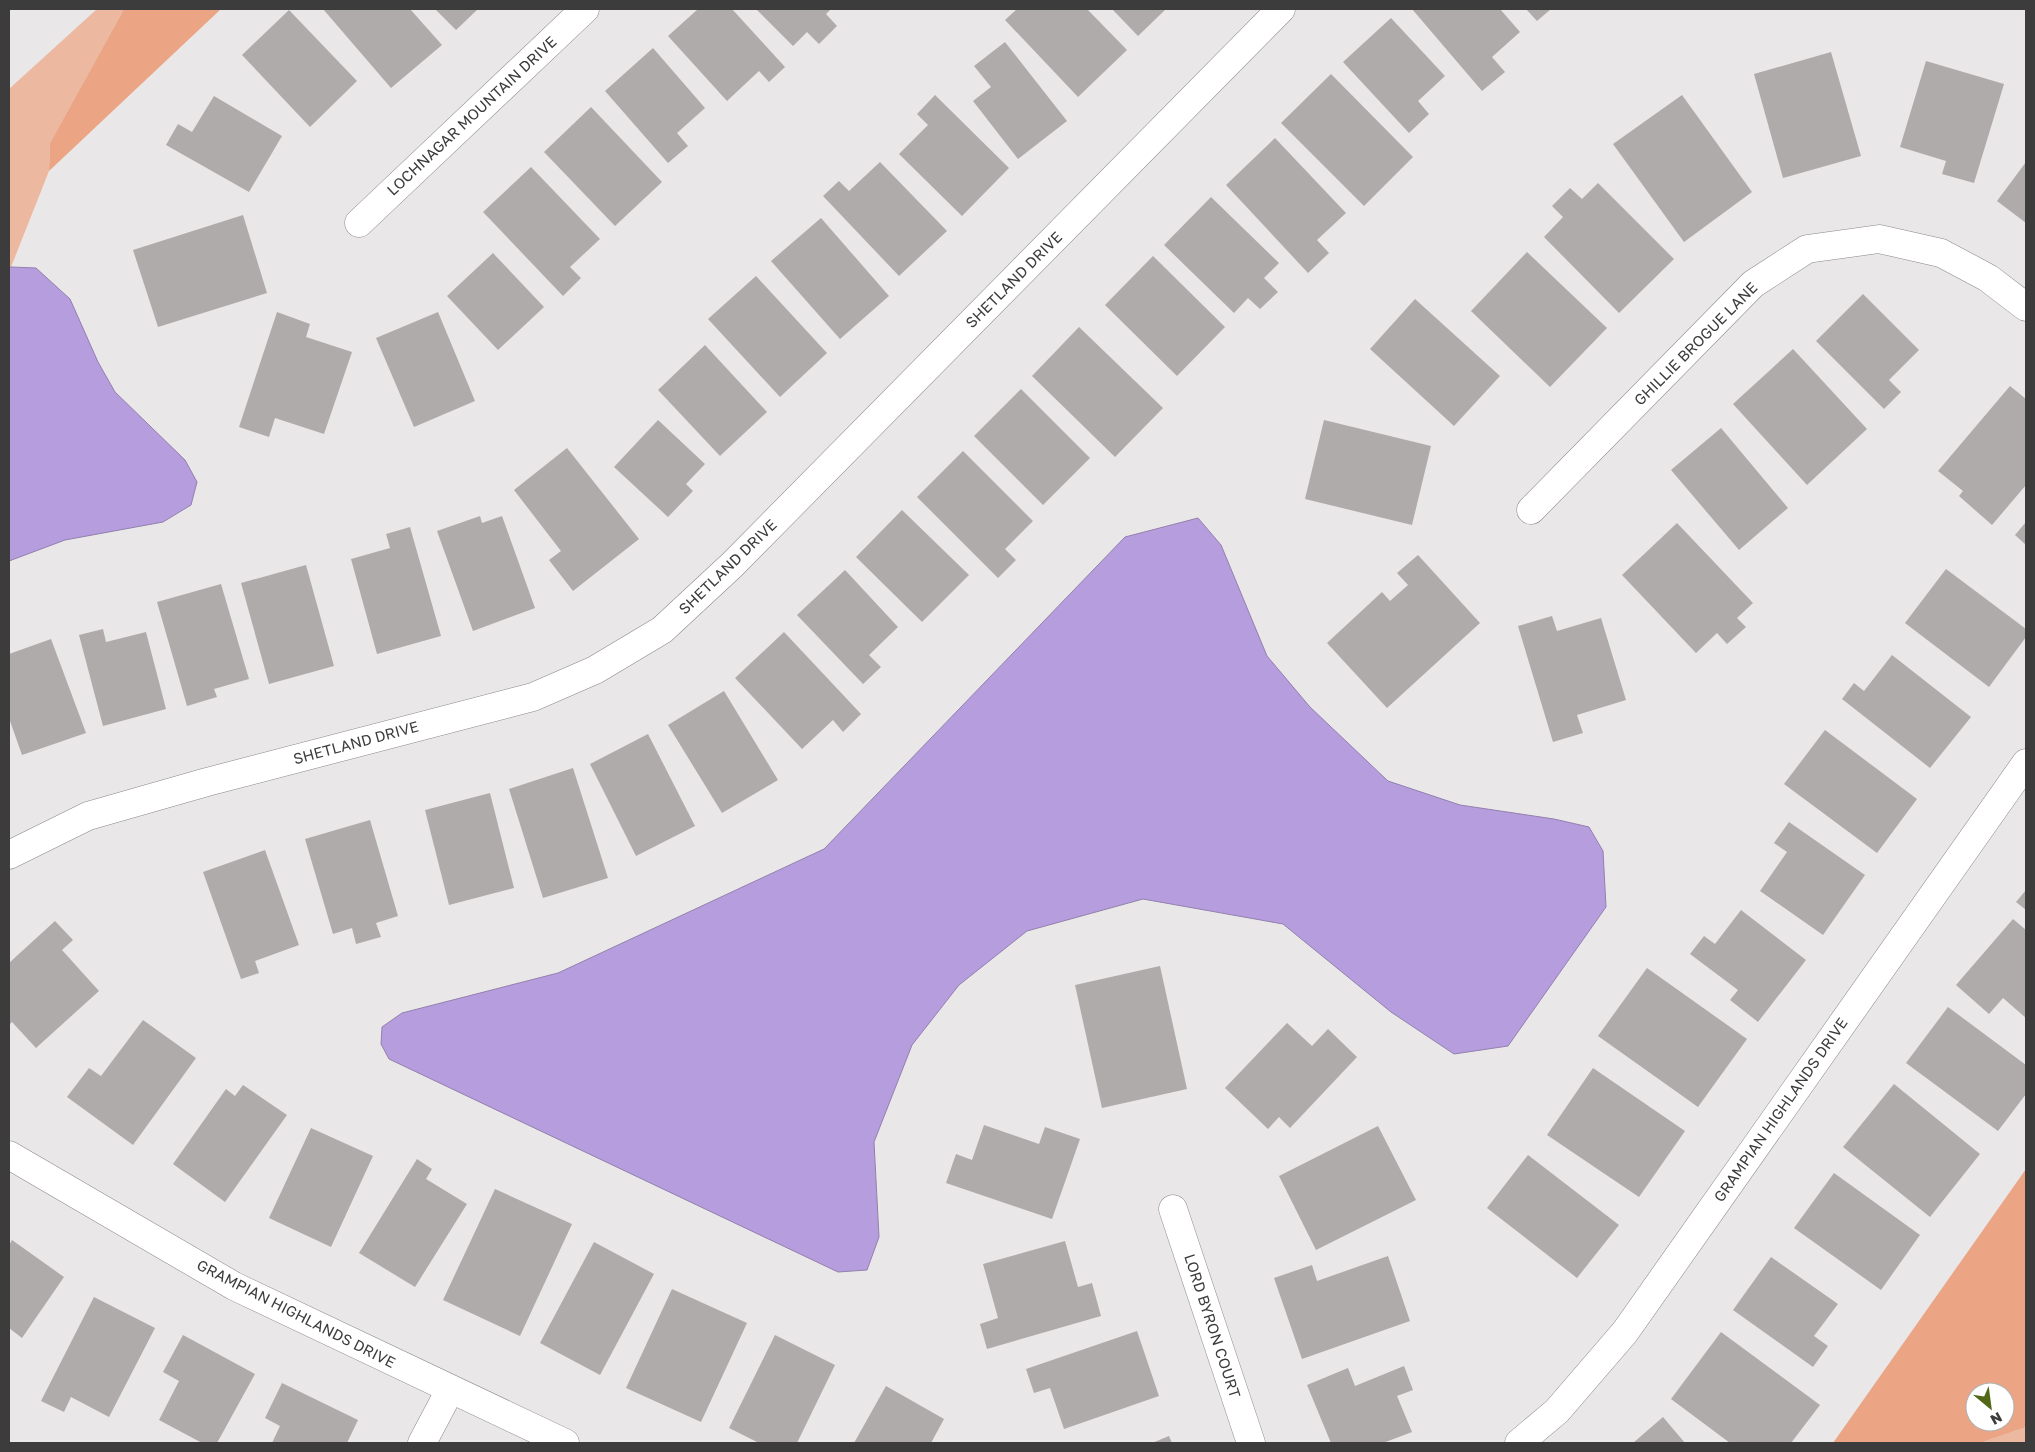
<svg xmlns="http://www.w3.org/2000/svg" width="2035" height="1452" viewBox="0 0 2035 1452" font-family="'Golos Text',sans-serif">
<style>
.green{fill:#ecb8a0}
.forest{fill:#eba484;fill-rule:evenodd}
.water{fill:#b69dde;stroke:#9280ad}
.building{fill:#afabab}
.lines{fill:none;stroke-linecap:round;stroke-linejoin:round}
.street-casing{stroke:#8b8889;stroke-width:29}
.street{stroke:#fff;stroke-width:28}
.labels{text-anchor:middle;stroke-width:5;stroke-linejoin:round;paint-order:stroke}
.street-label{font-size:15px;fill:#3d3c3c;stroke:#fff}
</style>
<rect width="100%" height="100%" fill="#eae7e8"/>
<g class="green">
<path d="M97 9H124L50 143 49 171 11 267 9 268V89Z"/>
<path d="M2026 1427V1443H1980Z"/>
</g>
<g class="forest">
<path d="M124 9H221L49 171 50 143Z"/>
<path d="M2026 1169V1427L1980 1443H1833ZM1975 1392H2005V1422H1975Z"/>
</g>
<g class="water">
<path d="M11 267 36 268 70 299 98 362 115 392 185 460 197 482 191 505 163 522 65 540 9 561V268Z"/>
<path d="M1198 518 1221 545 1267 656 1310 707 1388 781 1460 805 1554 819 1589 827 1603 851 1606 907 1508 1046 1454 1054 1391 1012 1283 924 1143 899 1027 931 959 985 912 1045 874 1142 879 1237 867 1270 838 1272 389 1059 381 1044 382 1027 402 1013 558 973 824 849 1125 537Z"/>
</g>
<g class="building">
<path d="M323 9H410L442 45 391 88Z"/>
<path d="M435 9H478L456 30Z"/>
<path d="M698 9H732L785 67 769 82 759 71 727 101 668 36Z"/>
<path d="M756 9H831L826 14 837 26 819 44 807 32 793 46Z"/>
<path d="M1017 9H1087L1127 50 1078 97 1005 20Z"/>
<path d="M1112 9H1166L1138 36Z"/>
<path d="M1412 9H1500L1520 32 1492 57 1505 72 1482 91Z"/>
<path d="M1526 9H1551L1537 21Z"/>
<path d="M289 10 357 81 310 127 242 55Z"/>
<path d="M1391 18 1445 76 1418 101 1429 114 1409 133 1343 62Z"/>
<path d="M1005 42 1067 121 1018 159 973 101 991 87 974 66Z"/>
<path d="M653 48 705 108 677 133 688 146 668 163 605 91Z"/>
<path d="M1831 52 1861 156 1783 178 1754 74Z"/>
<path d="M1926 61 2004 84 1974 183 1942 174 1946 161 1900 147Z"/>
<path d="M1331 74 1413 157 1364 206 1281 123Z"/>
<path d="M935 95 1009 168 962 216 899 154 928 125 917 114Z"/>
<path d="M1682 95 1752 192 1684 242 1613 144Z"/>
<path d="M214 96 282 136 249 192 166 145 178 124 192 132Z"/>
<path d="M591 107 662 182 615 226 544 152Z"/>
<path d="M1275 138 1346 213 1317 240 1329 253 1308 273 1226 185Z"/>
<path d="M880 162 947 231 899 276 823 196 839 181 849 191Z"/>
<path d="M2026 162V223L1997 201Z"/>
<path d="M531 167 600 239 570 267 581 278 563 296 483 212Z"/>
<path d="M1598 183 1674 259 1619 313 1544 237 1563 217 1552 206 1570 188 1582 199Z"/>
<path d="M1211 197 1279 263 1264 278 1278 292 1260 309 1248 298 1234 313 1164 245Z"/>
<path d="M243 215 267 293 158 327 133 250Z"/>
<path d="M821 218 889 296 840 339 771 261Z"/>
<path d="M1527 252 1607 328 1550 387 1471 311Z"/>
<path d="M493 253 544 307 498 350 447 296Z"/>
<path d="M1153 256 1225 327 1177 376 1105 305Z"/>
<path d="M756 276 827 353 780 397 708 319Z"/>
<path d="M1863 294 1919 350 1889 380 1901 392 1884 409 1816 341Z"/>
<path d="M1415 299 1500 376 1454 426 1370 349Z"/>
<path d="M277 312 310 324 306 337 352 352 324 434 275 418 269 437 239 427Z"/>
<path d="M438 312 475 401 414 427 376 338Z"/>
<path d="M1079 327 1163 408 1115 457 1032 376Z"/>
<path d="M705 345 767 412 720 456 658 390Z"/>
<path d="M1793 349 1867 429 1807 485 1733 404Z"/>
<path d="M2010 386 2026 399V485L1992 525 1959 496 1963 491 1938 471Z"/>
<path d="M1021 389 1090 458 1043 505 974 436Z"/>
<path d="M658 420 705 464 686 484 693 491 668 517 614 467Z"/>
<path d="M1324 420 1431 446 1412 525 1305 499Z"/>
<path d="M1721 428 1788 508 1739 550 1671 470Z"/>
<path d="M567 448 639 539 573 591 549 560 561 551 514 490Z"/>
<path d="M963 451 1033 521 1005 549 1016 560 998 578 917 497Z"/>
<path d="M902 510 969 575 922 622 856 557Z"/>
<path d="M480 516 482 523 502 516 535 608 473 631 437 531Z"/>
<path d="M2026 522V545L2015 535Z"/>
<path d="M1677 523 1753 603 1737 618 1746 627 1727 644 1717 633 1696 653 1622 575Z"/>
<path d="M410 527 441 636 377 654 351 559 390 548 386 534Z"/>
<path d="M1418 555 1480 623 1387 708 1327 643 1382 592 1390 601 1408 585 1397 573Z"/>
<path d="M306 565 334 666 269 684 241 583Z"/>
<path d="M1946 569 2026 629V637L1989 687 1905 623Z"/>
<path d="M845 570 898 627 869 655 881 667 863 684 797 615Z"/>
<path d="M221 584 249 679 214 689 217 697 187 706 157 602Z"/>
<path d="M1552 616 1557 631 1601 618 1626 700 1577 715 1583 733 1553 742 1518 626Z"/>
<path d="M103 629 106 642 146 632 166 709 103 726 79 635Z"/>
<path d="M784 632 861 714 843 732 833 720 802 749 735 678Z"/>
<path d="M51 639 86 733 22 755 9 718V654Z"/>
<path d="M1892 655 1971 717 1930 768 1842 699 1854 683 1864 691Z"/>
<path d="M724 691 778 780 722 813 668 725Z"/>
<path d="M1825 730 1917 799 1877 853 1784 784Z"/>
<path d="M648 734 695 826 636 856 590 764Z"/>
<path d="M573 768 608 878 543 898 509 789Z"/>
<path d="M490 793 514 888 449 905 425 810Z"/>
<path d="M370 820 398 916 376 923 381 937 356 944 352 928 333 934 305 839Z"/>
<path d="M1789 822 1865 875 1823 935 1760 891 1787 852 1774 843Z"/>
<path d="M265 850 299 945 255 961 259 973 241 979 203 872Z"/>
<path d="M2026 890V910L2016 902Z"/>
<path d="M1741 910 1806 960 1758 1022 1730 1000 1738 990 1690 954 1704 936 1715 944Z"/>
<path d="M2013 919 2026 930V1018L2003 998 1989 1014 1956 985Z"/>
<path d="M55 921 73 940 62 950 99 991 36 1048 12 1022 9 1025V963Z"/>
<path d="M1160 966 1187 1089 1102 1108 1075 985Z"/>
<path d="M1647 968 1747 1039 1698 1107 1598 1036Z"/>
<path d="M1948 1007 2026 1065V1094L1998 1131 1906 1063Z"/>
<path d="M143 1020 196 1058 133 1145 67 1097 89 1068 101 1076Z"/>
<path d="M1287 1023 1312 1046 1328 1029 1357 1057 1290 1128 1279 1117 1268 1129 1225 1088Z"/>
<path d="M1593 1068 1685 1131 1639 1197 1547 1135Z"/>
<path d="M1894 1084 1980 1154 1930 1217 1843 1147Z"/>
<path d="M243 1085 287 1115 225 1202 173 1164 226 1089 235 1096Z"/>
<path d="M984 1125 1039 1144 1045 1127 1080 1139 1052 1219 946 1183 956 1154 972 1160Z"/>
<path d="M1378 1126 1416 1200 1316 1250 1279 1176Z"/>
<path d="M311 1128 373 1156 331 1247 269 1218Z"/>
<path d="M1528 1155 1619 1225 1577 1278 1487 1208Z"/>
<path d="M417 1159 432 1169 426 1179 467 1204 415 1287 359 1253Z"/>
<path d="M1834 1173 1920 1235 1881 1290 1794 1228Z"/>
<path d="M495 1189 572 1224 520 1336 443 1300Z"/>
<path d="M12 1240 64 1277 22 1338 9 1328V1245Z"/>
<path d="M1065 1241 1078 1287 1092 1283 1101 1316 987 1349 980 1324 998 1318 983 1264Z"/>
<path d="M594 1242 654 1274 600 1375 540 1343Z"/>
<path d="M1388 1256 1410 1321 1302 1359 1274 1278 1312 1265 1317 1281Z"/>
<path d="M1771 1257 1838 1304 1814 1336 1828 1346 1813 1367 1733 1310Z"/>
<path d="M672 1289 747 1323 701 1422 626 1388Z"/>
<path d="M94 1297 155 1328 109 1417 71 1397 64 1412 41 1401Z"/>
<path d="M1137 1331 1159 1396 1064 1429 1050 1388 1034 1393 1026 1369Z"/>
<path d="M1721 1332 1820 1405 1791 1443H1730L1671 1399Z"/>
<path d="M183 1335 255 1374 217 1443H202L159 1420 179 1381 163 1372Z"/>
<path d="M775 1335 835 1365 797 1443H759L729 1428Z"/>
<path d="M1404 1366 1413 1390 1397 1396 1412 1432 1383 1443H1331L1307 1385 1348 1368 1355 1386Z"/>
<path d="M282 1383 358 1420 347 1443H272L280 1426 265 1418Z"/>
<path d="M886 1386 944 1419 931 1443H854Z"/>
<path d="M1663 1417 1685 1443H1633Z"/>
<path d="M1169 1436 1172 1443H1152Z"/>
</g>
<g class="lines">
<defs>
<g id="street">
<path d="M359 223 585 9"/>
<path d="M1531 510 1753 284 1807 249 1879 239 1941 253 1988 278 2026 307"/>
<path d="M9 855 88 816 207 782 533 697 595 670 662 630 732 565 1281 9"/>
<path d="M9 1155 234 1286 565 1443"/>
<path d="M1173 1209 1251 1443"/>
<path d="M422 1443 450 1390"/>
<path d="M1519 1443 1557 1411 1625 1332 2026 763"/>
</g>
</defs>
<use href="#street" class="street-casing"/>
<use href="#street" class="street"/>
</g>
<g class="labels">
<g class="street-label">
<text transform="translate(472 116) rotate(-43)" y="5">LOCHNAGAR MOUNTAIN DRIVE</text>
<text transform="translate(1014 280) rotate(-45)" y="5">SHETLAND DRIVE</text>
<text transform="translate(1696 344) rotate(-45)" y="5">GHILLIE BROGUE LANE</text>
<text transform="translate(728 567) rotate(-44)" y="5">SHETLAND DRIVE</text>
<text transform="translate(356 743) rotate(-15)" y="5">SHETLAND DRIVE</text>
<text transform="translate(1781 1110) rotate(-55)" y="5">GRAMPIAN HIGHLANDS DRIVE</text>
<text transform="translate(296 1314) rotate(27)" y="5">GRAMPIAN HIGHLANDS DRIVE</text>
<text transform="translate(1212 1326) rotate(72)" y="5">LORD BYRON COURT</text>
</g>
</g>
<rect width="2035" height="1452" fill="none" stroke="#3d3c3c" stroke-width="20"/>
<g transform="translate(1990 1407) rotate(151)"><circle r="24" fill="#ffffff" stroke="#b1b1b1"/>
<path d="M0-4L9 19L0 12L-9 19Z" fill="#526817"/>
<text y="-8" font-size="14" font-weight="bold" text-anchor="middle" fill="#3d3c3c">N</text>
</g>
</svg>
